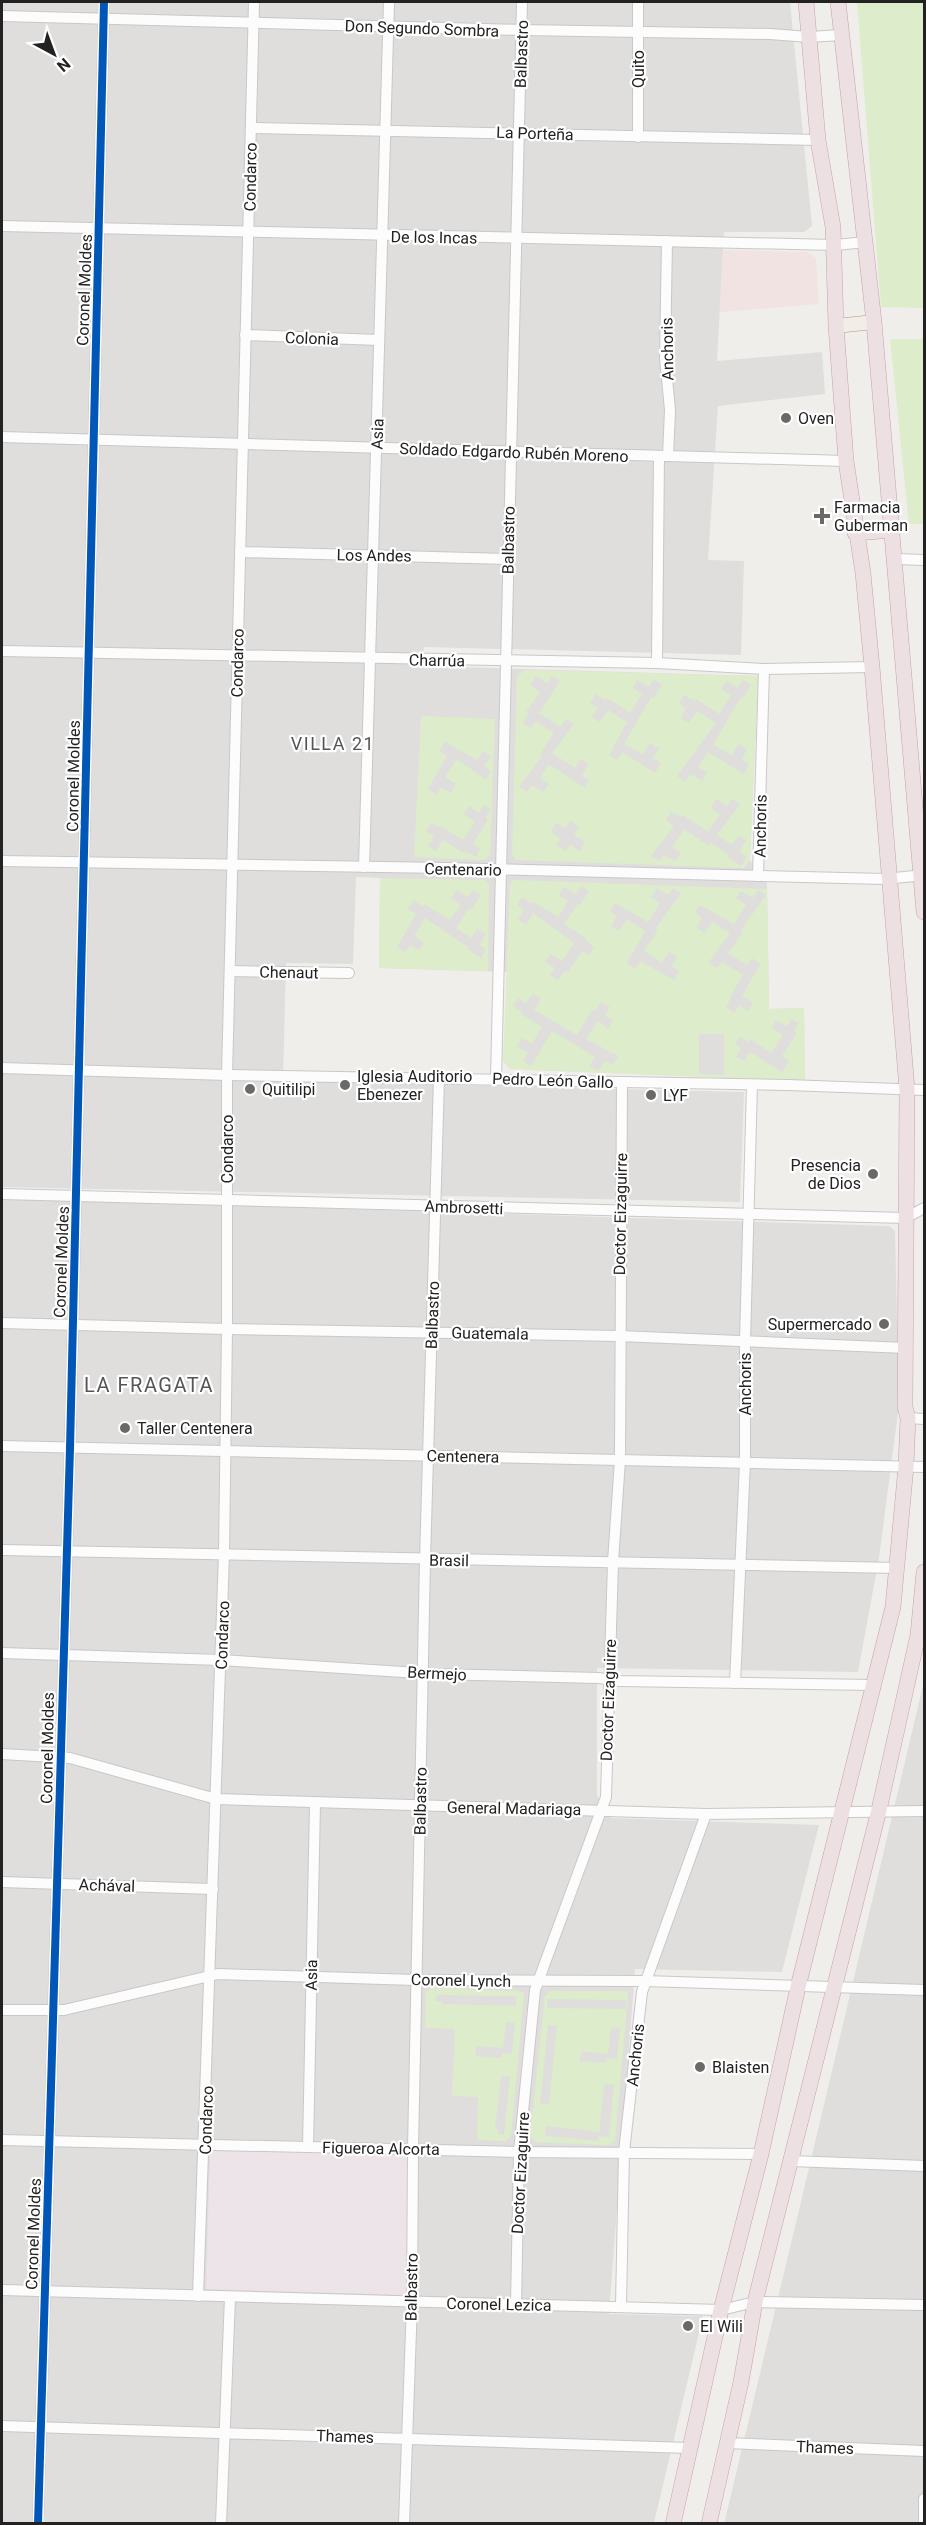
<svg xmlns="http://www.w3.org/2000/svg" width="926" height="2525" viewBox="0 0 926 2525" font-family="Roboto,sans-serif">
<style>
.residential{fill:#dfdedc}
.commercial{fill:#f1e3e1}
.industrial{fill:#ede4e9}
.grass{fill:#ddeccb;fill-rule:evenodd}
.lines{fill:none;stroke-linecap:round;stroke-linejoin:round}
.minor-casing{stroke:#c9c8c7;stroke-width:12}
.major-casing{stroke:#a79c86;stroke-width:15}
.highway-casing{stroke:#c5a2ac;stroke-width:16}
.minor{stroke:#fdfcfc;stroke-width:10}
.major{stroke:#f3ede7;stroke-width:14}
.highway{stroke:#ece0e2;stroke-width:15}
.cycleway-casing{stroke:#fff;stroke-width:11}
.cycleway{stroke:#0057b8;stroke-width:8}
.poi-dot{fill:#6a6968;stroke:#fff;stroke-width:2}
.labels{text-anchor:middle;stroke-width:4.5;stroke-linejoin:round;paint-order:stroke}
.street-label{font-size:16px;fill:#222;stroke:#fff}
.poi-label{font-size:16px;fill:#222;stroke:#fff;text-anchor:start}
.neighbourhood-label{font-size:18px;letter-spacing:1.5px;fill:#555;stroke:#fff}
.quarter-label{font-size:20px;letter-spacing:1.5px;fill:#555;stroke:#fff}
</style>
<rect width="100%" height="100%" fill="#f0eeeb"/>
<g class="residential">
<path d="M2 2H790L812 226 804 232H724L717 361 822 352 825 394 718 406 708 560 744 561 741 655 424 647 422 666 758 676 750 860 767 883 769 1009 804 1008 805 1081 510 1069 503 1061 508 972 379 968 380 878 356 877 353 964 286 963 283 1081 744 1092 740 1202 2 1187Z"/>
<path d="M2 1198 889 1226 895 1231 899 1405 879 1558 858 1672 597 1668V1795L611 1818 819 1825 782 1972 635 1969 609 2314 703 2316 654 2523 2 2524Z"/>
<path d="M924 1681V2523L724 2524 814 2147Z"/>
</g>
<path class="commercial" d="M723 250 808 252 816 258 819 304 720 312Z"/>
<path class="industrial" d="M220 2146 407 2156 409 2161 406 2290 404 2295 206 2289 210 2155Z"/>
<g class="grass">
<path d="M857 2H924V308L881 307Z"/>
<path d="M890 339H924V524H909Z"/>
<path d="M525 670 758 676 750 860 744 868 516 860 512 854 517 676ZM536 676 547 684 552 676 560 681 539 713 560 727 566 719 574 724 552 753 575 768 581 759 589 764 582 775 589 780 585 788 549 764 540 777 549 784 543 792 532 785 527 792 519 787 542 756 540 754 554 733 536 721 531 728 523 723 528 714 526 712 540 692 530 685ZM654 679 662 685 654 698 651 697 624 744 643 754 650 743 659 748 653 758 661 763 655 773 622 752 617 760 609 755 627 722 608 710 600 722 592 717 598 708 590 703 596 694 605 700 607 698 630 713 642 694 633 688 637 680 649 687ZM743 680 751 685 742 699 740 698 713 745 732 755 739 744 747 749 742 759 749 764 744 774 708 752 698 767 707 772 702 781 690 774 685 782 677 776 716 723 697 711 689 723 681 718 686 708 679 704 684 695 694 701 696 699 719 714 731 695 721 689 726 681 738 688ZM716 799 728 806 732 799 740 804 717 835 732 845 739 836 746 840 739 851 747 857 741 866 727 857 728 854 711 843 709 846 684 829 672 847 681 853 675 861 664 855 660 861 651 856 674 826 666 820 671 812 681 817 683 815 708 832 720 814 711 808ZM570 821 579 827 574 835 585 842 580 851 570 844 566 851 556 845 560 838 551 832 556 823 565 828Z"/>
<path d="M421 716 495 719 490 855 484 860 414 857ZM445 742 477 760 483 751 491 756 484 766 491 771 486 780 457 759 445 777 456 784 451 793 441 787 436 795 428 789 447 756 439 751ZM484 805 491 810 485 818 488 820 473 843 480 849 476 857 466 851 464 853 443 840 436 851 428 846 434 836 426 831 432 823 441 828 442 827 463 840 475 822 464 814 469 806 479 813Z"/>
<path d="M380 878 485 880 489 884 488 971 379 968ZM457 890 468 897 473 890 481 895 472 909 469 908 456 928 471 938 477 929 486 934 479 945 486 949 481 958 467 949 468 947 425 918 414 936 424 943 419 950 410 945 405 952 397 947 416 914 408 909 414 900 422 906 424 904 450 920 461 905 451 898Z"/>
<path d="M514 880 767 889 769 1009 804 1008 805 1081 510 1069 503 1061 510 884ZM581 886 589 891 580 905 578 904 564 924 586 938 585 940 594 947 589 955 582 951 568 972 565 971 558 980 550 975 555 968 545 962 551 954 562 961 574 943 533 913 526 925 518 920 524 910 517 905 522 897 531 903 532 901 558 917 568 901 559 895 564 887 576 894ZM657 888 668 895 673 888 681 893 656 928 658 930 644 951 662 963 669 952 677 957 671 966 679 971 674 980 640 961 635 969 627 963 645 931 627 919 619 931 611 926 617 916 610 911 615 903 648 922 660 903 651 897ZM758 890 766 895 741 930 743 932 728 953 747 965 752 958 760 964 742 996 753 1003 748 1011 739 1005 734 1013 726 1007 731 998 730 997 743 975 722 962 717 968 708 963 730 933 712 922 704 933 696 927 702 918 695 913 700 905 734 924 746 905 736 898 741 891 753 898ZM533 993 541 999 534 1010 577 1035 592 1010 595 1011 601 1002 610 1007 605 1015 613 1021 608 1029 598 1021 586 1039 618 1056 613 1065 605 1061 598 1071 589 1066 595 1057 552 1031 531 1066 523 1061 528 1053 517 1046 522 1038 532 1044 542 1027 521 1014 522 1012 513 1006 518 998 526 1003ZM792 1019 799 1023 794 1031 797 1033 782 1056 789 1061 782 1072 750 1052 744 1061 736 1057 741 1049 735 1044 740 1037 748 1042 750 1039 771 1053 783 1035 772 1028 776 1020 787 1026ZM699 1034H724V1075L699 1074Z"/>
<path d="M431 1988 521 1991 524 1995 511 2136 506 2141 477 2140 478 2097 452 2096 455 2029 425 2028 426 1992ZM437 1995 516 1996V2006L442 2004V2001H436ZM506 2022 515 2023 512 2054 502 2053 501 2058 475 2056 476 2046 503 2048ZM501 2076 510 2077 504 2135 498 2134V2129L495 2128Z"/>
<path d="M550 1991H625L628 1995 615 2140 610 2145 535 2142 530 2136 545 1996ZM547 1999 626 2000V2009L547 2008ZM548 2025 557 2026 549 2104 540 2103ZM611 2027 620 2028 617 2059 607 2058 606 2063 580 2061 581 2051 608 2054ZM604 2084 614 2085 609 2137 599 2136ZM546 2126 599 2132 598 2141 545 2136Z"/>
</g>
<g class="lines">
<defs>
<g id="minor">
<path d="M2 16 522 30 770 34 809 37 841 35"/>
<path d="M251 128 818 140"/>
<path d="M638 137V2"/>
<path d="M2 226 835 245 866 242"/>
<path d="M667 241 665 358 670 410 668 456"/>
<path d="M245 335 379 340"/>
<path d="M2 437 846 461"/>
<path d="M240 552 508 559"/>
<path d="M896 559 924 560"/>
<path d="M2 651 657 663 764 669 872 667"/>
<path d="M657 663 659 456"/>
<path d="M2 861 445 868 885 879 924 875"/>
<path d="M364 867 389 2"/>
<path d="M758 876 764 669"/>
<path d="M230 971 349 973"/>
<path d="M2 1068 227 1075 788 1085 924 1090"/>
<path d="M496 1078 522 2"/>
<path d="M2 1194 906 1218 924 1208"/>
<path d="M2 1323 227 1329 619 1336 906 1348"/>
<path d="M908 1418 924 1419"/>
<path d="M2 1446 924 1467"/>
<path d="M2 1550 897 1568"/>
<path d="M2 1653 221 1660 433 1674 599 1678 619 1681 872 1685"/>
<path d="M735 1683 745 1462V1341L752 1085"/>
<path d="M2 1754 70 1758 216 1799 706 1814 924 1811"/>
<path d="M2 1882 213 1889"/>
<path d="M2 2010H64L218 1974 416 1980 644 1981 924 1990"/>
<path d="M2 2140 519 2152 761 2154"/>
<path d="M308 2147 315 1803"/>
<path d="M791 2161 924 2166"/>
<path d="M2 2290 721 2310 755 2302 924 2305"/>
<path d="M198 2296 224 1554 227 1329V1075L254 2"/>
<path d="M516 2305 519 2152 535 1990 606 1797 613 1562 620 1460 622 1082"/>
<path d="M621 2306 624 2152 642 1992 706 1814"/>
<path d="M2 2426 689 2448"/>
<path d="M726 2443 924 2451"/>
<path d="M38 2524 70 1448 104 2"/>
<path d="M221 2524 230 2297"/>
<path d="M404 2524 412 2303 413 2149 425 1560 439 1078"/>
<path d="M924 2524V2499"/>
</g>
<path id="major" d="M836 326 874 322"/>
<g id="highway">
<path d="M838 2 874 322 924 912"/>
<path d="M855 533 893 530"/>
<path d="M673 2524 721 2310 761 2154 798 1987 893 1607 906 1466 908 1418 905 1407 907 1089 872 667 863 573 846 461 836 326 833 227 818 140 806 2"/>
<path d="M709 2524 741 2382 755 2302 879 1810 918 1635 924 1572"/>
</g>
</defs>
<use href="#minor" class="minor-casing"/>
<use href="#major" class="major-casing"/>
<use href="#highway" class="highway-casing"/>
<use href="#minor" class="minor"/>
<use href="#major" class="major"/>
<use href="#highway" class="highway"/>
<defs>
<path id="cycleway" d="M38 2524 70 1448 104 2"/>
</defs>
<use href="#cycleway" class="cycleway-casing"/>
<use href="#cycleway" class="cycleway"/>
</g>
<g class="poi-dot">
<circle cx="786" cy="418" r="6"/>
<path d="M819 507h6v6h6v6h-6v6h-6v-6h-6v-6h6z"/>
<circle cx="345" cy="1085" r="6"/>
<circle cx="250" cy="1089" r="6"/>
<circle cx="651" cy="1095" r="6"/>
<circle cx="873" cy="1174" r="6"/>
<circle cx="884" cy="1324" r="6"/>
<circle cx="125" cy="1428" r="6"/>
<circle cx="700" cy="2067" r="6"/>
<circle cx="688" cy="2326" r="6"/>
</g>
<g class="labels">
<g class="street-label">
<text transform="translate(422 28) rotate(2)" y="6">Don Segundo Sombra</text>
<text transform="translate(521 54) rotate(-88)" y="6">Balbastro</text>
<text transform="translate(638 69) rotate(-90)" y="6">Quito</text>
<text transform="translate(535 133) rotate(2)" y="6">La Porteña</text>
<text transform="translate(250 177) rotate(-89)" y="6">Condarco</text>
<text transform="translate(434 237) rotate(1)" y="6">De los Incas</text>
<text transform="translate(84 290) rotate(-88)" y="6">Coronel Moldes</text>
<text transform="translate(312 338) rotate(2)" y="6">Colonia</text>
<text transform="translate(667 349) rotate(-91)" y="6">Anchoris</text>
<text transform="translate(377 434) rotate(-88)" y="6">Asia</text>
<text transform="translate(514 452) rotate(2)" y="6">Soldado Edgardo Rubén Moreno</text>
<text transform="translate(508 540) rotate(-89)" y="6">Balbastro</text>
<text transform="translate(374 555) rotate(1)" y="6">Los Andes</text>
<text transform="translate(437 660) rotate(1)" y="6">Charrúa</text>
<text transform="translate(237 663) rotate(-89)" y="6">Condarco</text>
<text transform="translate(73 776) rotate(-89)" y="6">Coronel Moldes</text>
<text transform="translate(760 826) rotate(-89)" y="6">Anchoris</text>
<text transform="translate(463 869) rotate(1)" y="6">Centenario</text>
<text transform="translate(289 972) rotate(1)" y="6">Chenaut</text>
<text transform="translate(553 1080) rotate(2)" y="6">Pedro León Gallo</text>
<text transform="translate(227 1149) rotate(-90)" y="6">Condarco</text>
<text transform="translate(464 1207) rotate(2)" y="6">Ambrosetti</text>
<text transform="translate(620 1214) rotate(-89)" y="6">Doctor Eizaguirre</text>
<text transform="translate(61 1262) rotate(-88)" y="6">Coronel Moldes</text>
<text transform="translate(432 1315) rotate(-88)" y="6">Balbastro</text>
<text transform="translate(490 1333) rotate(1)" y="6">Guatemala</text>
<text transform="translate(745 1384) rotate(-90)" y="6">Anchoris</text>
<text transform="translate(463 1456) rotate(1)" y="6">Centenera</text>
<text transform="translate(449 1560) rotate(1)" y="6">Brasil</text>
<text transform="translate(222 1635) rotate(-88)" y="6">Condarco</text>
<text transform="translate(437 1673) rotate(3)" y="6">Bermejo</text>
<text transform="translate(608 1700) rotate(-88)" y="6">Doctor Eizaguirre</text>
<text transform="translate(47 1748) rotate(-89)" y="6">Coronel Moldes</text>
<text transform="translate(420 1801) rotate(-89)" y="6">Balbastro</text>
<text transform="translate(514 1808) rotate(1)" y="6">General Madariaga</text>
<text transform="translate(107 1885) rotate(2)" y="6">Achával</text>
<text transform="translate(311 1975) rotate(-89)" y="6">Asia</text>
<text transform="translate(461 1980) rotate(1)" y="6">Coronel Lynch</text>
<text transform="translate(635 2055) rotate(-84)" y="6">Anchoris</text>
<text transform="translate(206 2120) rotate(-88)" y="6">Condarco</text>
<text transform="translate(381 2148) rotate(1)" y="6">Figueroa Alcorta</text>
<text transform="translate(520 2173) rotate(-87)" y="6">Doctor Eizaguirre</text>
<text transform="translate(33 2234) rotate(-88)" y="6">Coronel Moldes</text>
<text transform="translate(411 2287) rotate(-89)" y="6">Balbastro</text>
<text transform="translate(499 2304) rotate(1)" y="6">Coronel Lezica</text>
<text transform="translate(345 2436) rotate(2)" y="6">Thames</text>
<text transform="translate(825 2447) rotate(2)" y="6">Thames</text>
</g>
<g class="poi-label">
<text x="798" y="424">Oven</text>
<text x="834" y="513">Farmacia<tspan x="834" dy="18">Guberman</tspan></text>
<text x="357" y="1082">Iglesia Auditorio<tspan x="357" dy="18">Ebenezer</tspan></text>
<text x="262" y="1095">Quitilipi</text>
<text x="663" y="1101">LYF</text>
<text x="861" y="1171" text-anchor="end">Presencia<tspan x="861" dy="18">de Dios</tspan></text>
<text x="872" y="1330" text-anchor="end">Supermercado</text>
<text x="137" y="1434">Taller Centenera</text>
<text x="712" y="2073">Blaisten</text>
<text x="700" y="2332">El Wili</text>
</g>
<g class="neighbourhood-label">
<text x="333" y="750">VILLA 21</text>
</g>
<g class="quarter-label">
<text x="149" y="1392">LA FRAGATA</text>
</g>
</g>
<rect width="926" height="2525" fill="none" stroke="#222222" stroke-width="6"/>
<g transform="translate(54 54) rotate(139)" stroke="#ffffff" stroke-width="4.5" paint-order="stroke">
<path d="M0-4.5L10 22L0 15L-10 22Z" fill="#222222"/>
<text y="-9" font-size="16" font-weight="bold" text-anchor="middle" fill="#222222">N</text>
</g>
</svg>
